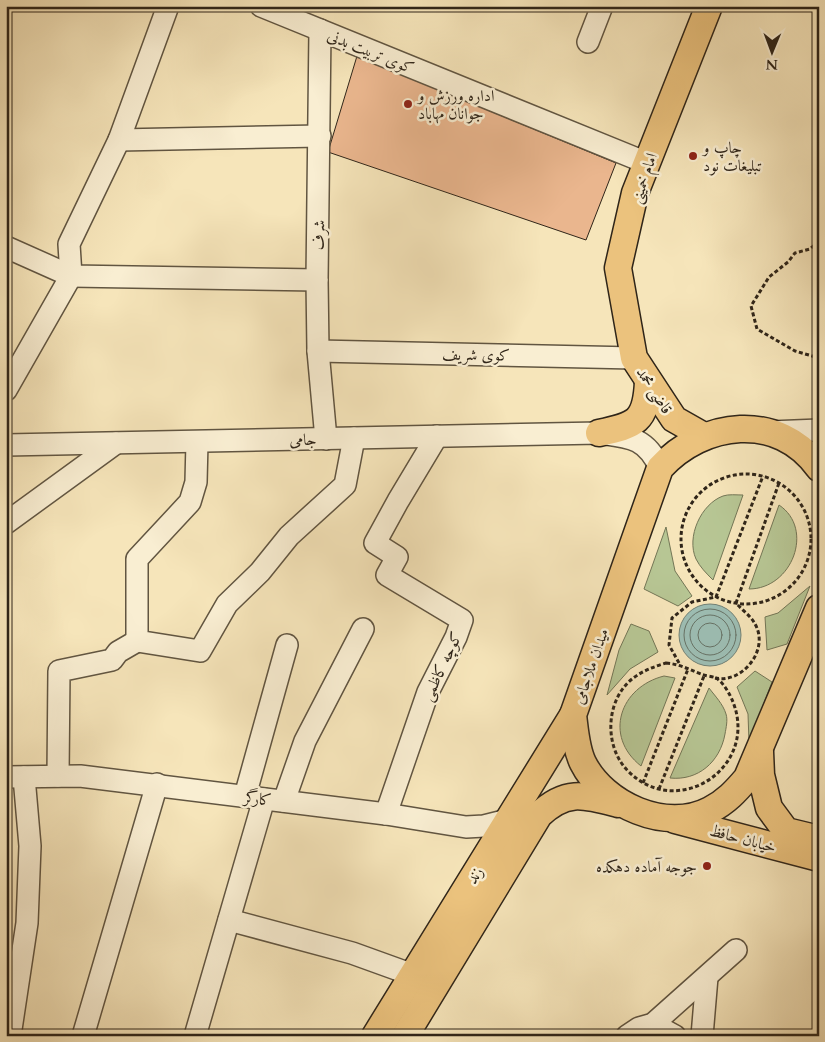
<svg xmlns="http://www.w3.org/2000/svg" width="825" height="1042" viewBox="0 0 825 1042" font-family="Cardo,Amiri,serif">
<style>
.green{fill:#b7c694;stroke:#737656}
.water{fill:#9dbeb4;stroke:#718176}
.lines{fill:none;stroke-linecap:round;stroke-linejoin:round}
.shore{stroke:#667266;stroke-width:1}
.building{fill:#eab68e;stroke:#2f2519}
.minor-casing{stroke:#615541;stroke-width:24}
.major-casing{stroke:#2f2519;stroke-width:29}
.path{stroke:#2f2519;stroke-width:3;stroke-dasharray:4 2.5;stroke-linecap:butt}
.minor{stroke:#f9eed2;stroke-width:21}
.major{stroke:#ebc27d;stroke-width:26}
.poi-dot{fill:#8f2418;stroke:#f9eed2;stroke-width:2}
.labels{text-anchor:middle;stroke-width:5;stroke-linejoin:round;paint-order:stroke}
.street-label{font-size:16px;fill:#2f2519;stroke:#f9eed2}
.poi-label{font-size:16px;fill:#2f2519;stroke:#f9eed2;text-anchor:start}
</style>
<rect width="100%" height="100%" fill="#f6e5ba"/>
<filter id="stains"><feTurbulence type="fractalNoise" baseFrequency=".004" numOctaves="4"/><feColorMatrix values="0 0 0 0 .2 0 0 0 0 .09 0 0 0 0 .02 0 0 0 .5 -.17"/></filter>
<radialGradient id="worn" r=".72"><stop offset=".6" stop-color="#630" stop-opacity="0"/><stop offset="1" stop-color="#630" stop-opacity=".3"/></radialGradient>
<g class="green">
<path d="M743 495 713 580C706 573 700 567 696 559 686 537 701 504 723 496 728 494 737 495 743 495Z"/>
<path d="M779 505C815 529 792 589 749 589Z"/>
<path d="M666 527 675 571 692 596 678 606 644 589Z"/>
<path d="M810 586 787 644 767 650 765 617 778 613Z"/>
<path d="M631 624 649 631 658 652 630 669 607 695 619 650Z"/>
<path d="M755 671 772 682 749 742 748 714 737 687Z"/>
<path d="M664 676 675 678 641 766C603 736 620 687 664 676Z"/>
<path d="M709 688C715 696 723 704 726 714 728 720 726 728 725 734 720 762 698 781 670 778Z"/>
</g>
<circle class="water" cx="710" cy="635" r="31"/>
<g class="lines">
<g class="shore">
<circle cx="710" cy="635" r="26"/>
<circle cx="710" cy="635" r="20"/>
<circle cx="710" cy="635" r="12"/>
</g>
</g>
<path class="building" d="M357 56 616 163 586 240 328 152Z"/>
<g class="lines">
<defs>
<g id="minor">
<path d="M261 6 647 163"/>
<path d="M320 30 317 280 318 351 326 439"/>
<path d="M588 42 602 6"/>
<path d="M119 140 320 136"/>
<path d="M6 247 71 276 317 280"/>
<path d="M318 351 634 358"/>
<path d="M6 390 71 276 69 244 119 140 168 6"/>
<path d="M770 432 819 430"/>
<path d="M197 442 196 482 190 502 137 559V641L200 651 227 604 260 572 289 536 345 485 354 438"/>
<path d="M6 445 599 433C629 437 646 437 660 468"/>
<path d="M6 523 116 443"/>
<path d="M58 776 59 671 112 660 118 652 137 641"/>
<path d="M6 777 80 776 386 814 466 827 484 826 508 820"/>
<path d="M245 796 287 645"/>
<path d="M284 801 305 741 363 629"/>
<path d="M386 814 428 692 456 637 462 620 387 575 397 557 375 543 398 501 437 436"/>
<path d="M229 920 352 953 413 975"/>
<path d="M653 1024 675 1036"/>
<path d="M10 1036 27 923 30 846 24 777"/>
<path d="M83 1036 157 784"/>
<path d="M195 1036 264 799"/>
<path d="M627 1036 639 1028 653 1024 736 950"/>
<path d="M702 1036 707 977"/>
</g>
<g id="major">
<path d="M599 433C636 425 646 422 648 382"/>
<path d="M704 436 674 419 634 358 618 268 635 193 709 6"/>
<path d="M819 468C778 411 703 421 660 468L573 715C575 730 576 749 583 763 604 805 666 833 710 810 726 802 736 791 747 778L819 608"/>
<path d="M760 752 761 775 769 808 786 831 819 839"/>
<path d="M675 820 819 858"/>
<path d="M375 1036 573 715"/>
<path d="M405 1036 539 815C566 789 584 795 618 804"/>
</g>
</defs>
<use href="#minor" class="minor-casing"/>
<use href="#major" class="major-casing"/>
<g class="path">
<path d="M819 241 810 249 795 253 788 262 769 277 751 306 757 329 795 351 819 358"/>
<circle cx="746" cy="539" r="65"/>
<path d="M666 663C679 664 688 669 701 674 705 676 712 676 716 678 723 682 730 694 733 702 759 768 677 821 628 771 604 747 605 701 632 679 642 671 653 667 666 663Z"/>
<path d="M679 663 669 645 672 618 692 602 716 597 763 476"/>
<path d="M715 678C742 684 770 650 755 624 751 616 742 610 736 603L779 483"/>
<path d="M643 783 688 669"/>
<path d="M659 789 704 676"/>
</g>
<use href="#minor" class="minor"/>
<use href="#major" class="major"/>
</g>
<g class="poi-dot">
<circle cx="408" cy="104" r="5"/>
<circle cx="693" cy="156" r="5"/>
<circle cx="707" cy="866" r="5"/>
</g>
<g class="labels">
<g class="street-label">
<text transform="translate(371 51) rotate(22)" y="6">کوی تربیت بدنی</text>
<text transform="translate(643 178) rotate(-71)" y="6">امام خمینی</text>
<text transform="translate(318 235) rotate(-89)" y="6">شرف</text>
<text transform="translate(476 354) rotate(1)" y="6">کوی شریف</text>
<text transform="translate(655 390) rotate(57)" y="6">قاضی محمد</text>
<text transform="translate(303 439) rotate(-1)" y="6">جامی</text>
<text transform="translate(441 666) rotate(-65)" y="6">کوچه کاظمی</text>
<text transform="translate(590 666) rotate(-71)" y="6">میدان ملاجامی</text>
<text transform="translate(258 798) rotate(8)" y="6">کارگر</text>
<text transform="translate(743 838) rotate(15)" y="6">خیابان حافظ</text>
<text transform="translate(474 875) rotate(-58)" y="6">زند</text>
</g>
<g class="poi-label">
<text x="418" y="101">اداره ورزش و<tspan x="418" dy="18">جوانان مهاباد</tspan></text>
<text x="703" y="153">چاپ و<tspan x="703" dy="18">تبلیغات نود</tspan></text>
<text x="697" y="872" text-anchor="end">جوجه آماده دهکده</text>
</g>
</g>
<rect width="825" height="1042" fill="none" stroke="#f6e5ba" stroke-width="25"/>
<rect x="8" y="8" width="810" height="1027" fill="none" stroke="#2f2519" stroke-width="2.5"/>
<rect x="12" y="12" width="800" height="1017" fill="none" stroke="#2f2519"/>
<g transform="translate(772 52) rotate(181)" stroke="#f9eed2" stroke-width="4" paint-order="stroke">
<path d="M0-4L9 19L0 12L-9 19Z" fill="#2f2519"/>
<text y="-8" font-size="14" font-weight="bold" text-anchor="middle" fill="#2f2519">N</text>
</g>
<rect width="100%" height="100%" filter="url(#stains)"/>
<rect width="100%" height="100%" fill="url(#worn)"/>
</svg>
